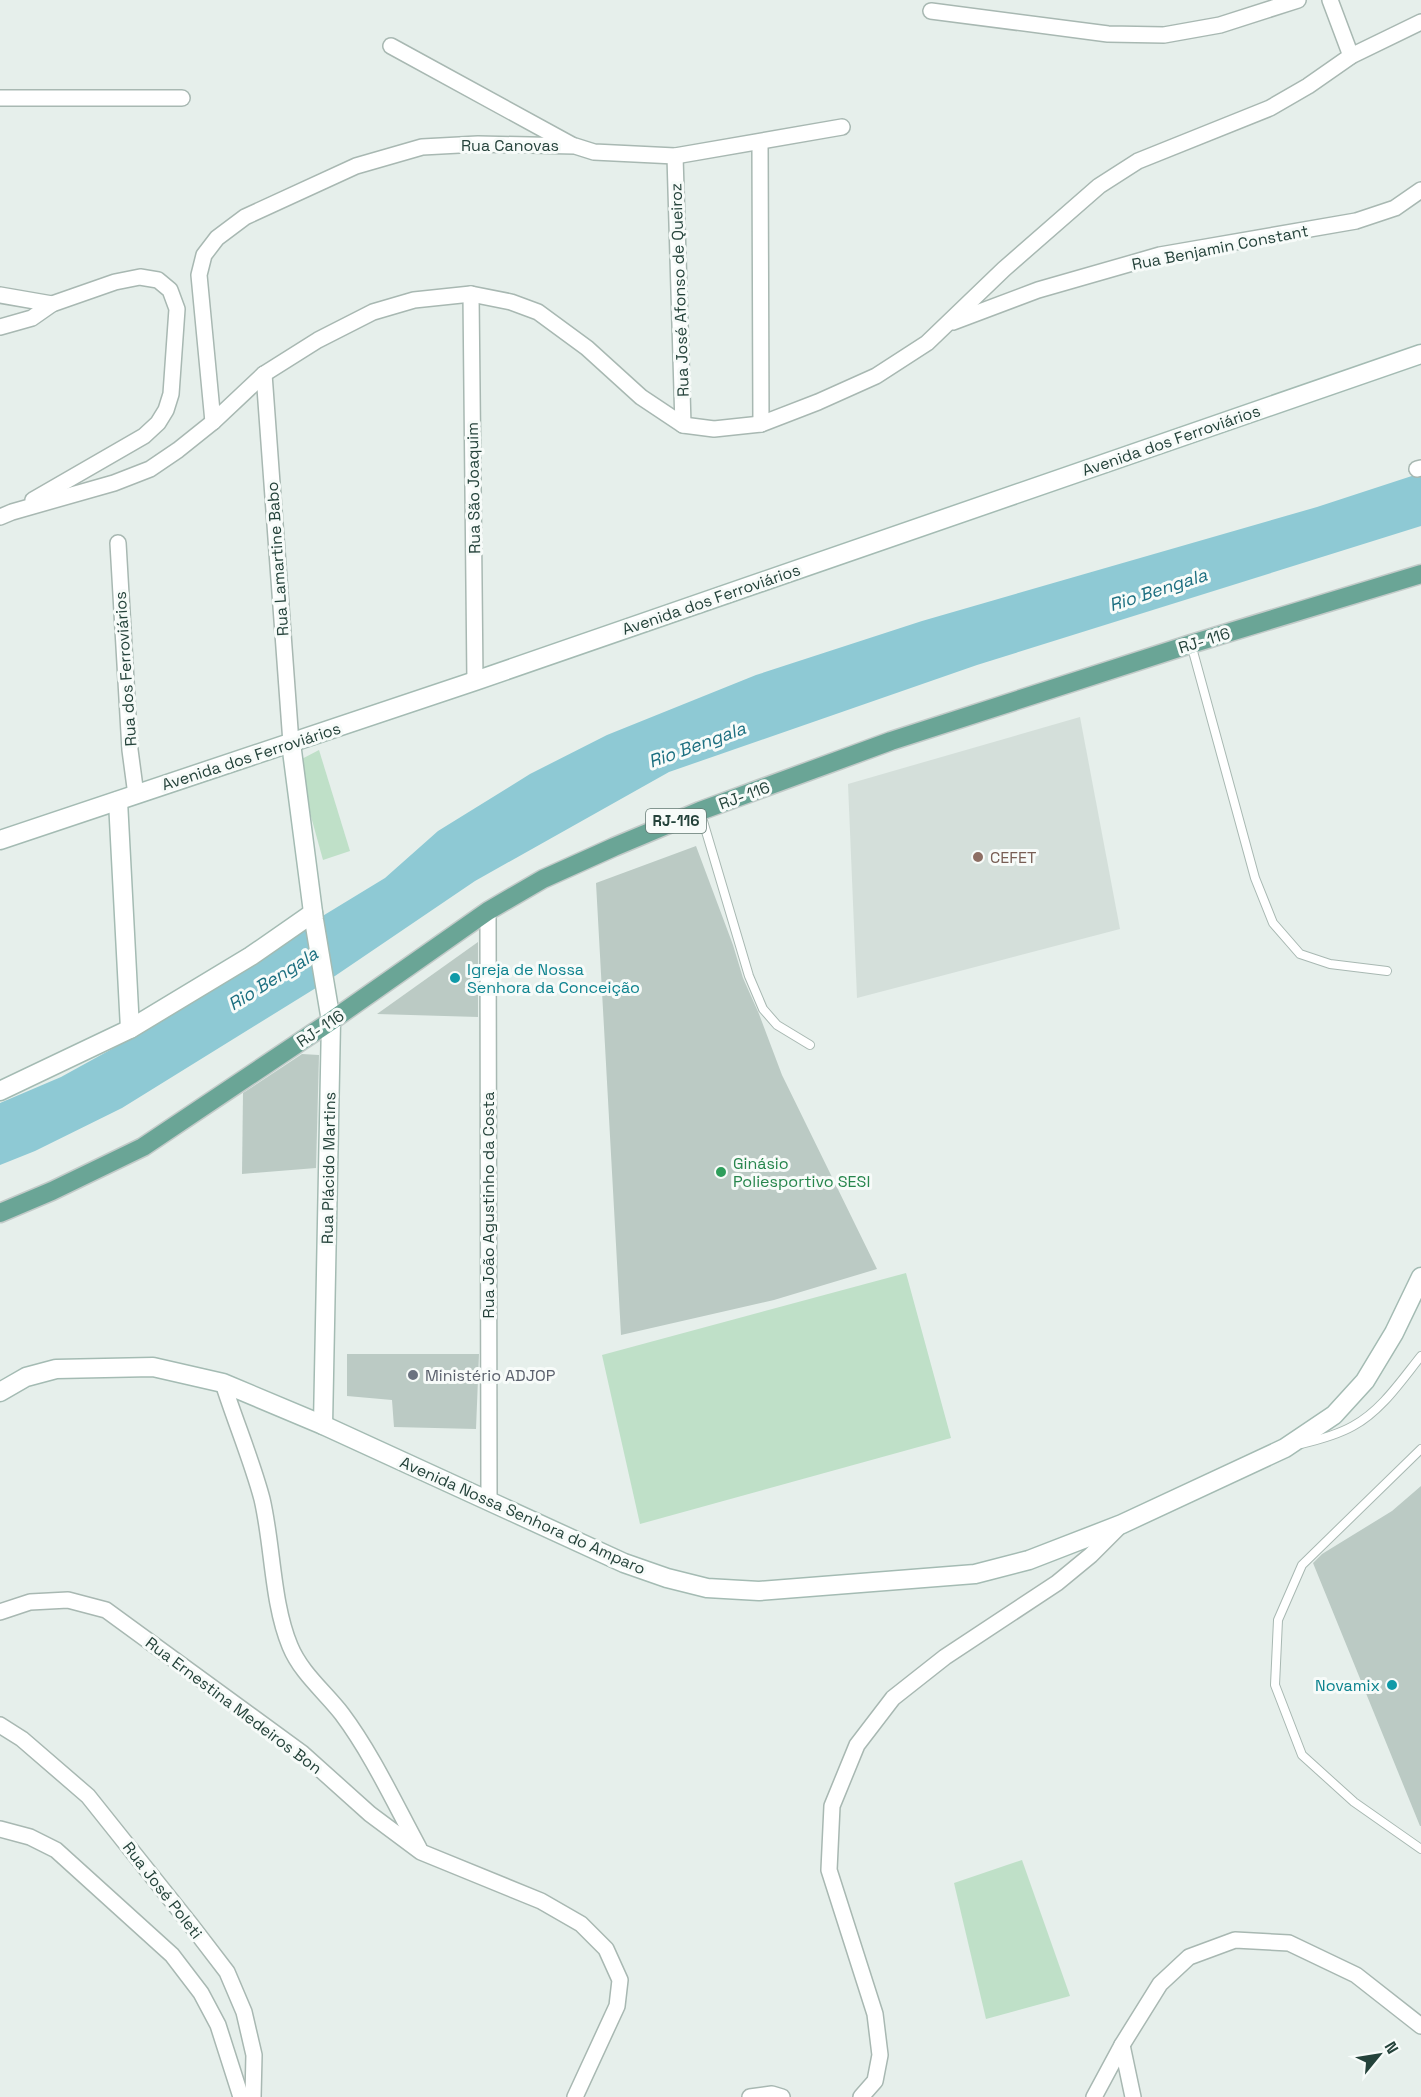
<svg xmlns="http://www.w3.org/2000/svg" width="1421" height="2097" viewBox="0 0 1421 2097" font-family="'Space Grotesk',sans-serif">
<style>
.built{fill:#d4dfda}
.green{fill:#bfe0c8}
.water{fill:#8ec9d4}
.building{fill:#bbcac4}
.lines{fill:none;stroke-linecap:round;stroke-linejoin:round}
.lane-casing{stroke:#a8b8b2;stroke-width:10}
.street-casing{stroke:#a8b8b2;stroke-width:18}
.secondary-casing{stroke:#a4bbb3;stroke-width:21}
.primary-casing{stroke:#c2cac8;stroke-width:21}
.lane{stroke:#fff;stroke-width:8}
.street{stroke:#fff;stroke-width:15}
.secondary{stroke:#fff;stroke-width:18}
.primary{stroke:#6aa596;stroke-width:18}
.education-dot{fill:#8d6e63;stroke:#f7fbf9;stroke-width:2}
.culture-dot{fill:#0f9aa8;stroke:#f7fbf9;stroke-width:2}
.leisure-dot{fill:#2e9e5b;stroke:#f7fbf9;stroke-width:2}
.worship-dot{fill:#6b7280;stroke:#f7fbf9;stroke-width:2}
.labels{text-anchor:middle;stroke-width:6;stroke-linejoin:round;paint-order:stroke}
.shield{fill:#f7fbf9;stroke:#637a73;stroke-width:1.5}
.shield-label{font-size:15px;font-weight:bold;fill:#24423a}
.street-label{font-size:16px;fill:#24423a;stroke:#f7fbf9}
.education-label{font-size:16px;fill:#785e54;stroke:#f7fbf9;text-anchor:start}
.culture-label{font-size:16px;fill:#0d838f;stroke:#f7fbf9;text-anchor:start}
.leisure-label{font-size:16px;fill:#27864d;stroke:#f7fbf9;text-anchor:start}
.worship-label{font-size:16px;fill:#5b616d;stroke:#f7fbf9;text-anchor:start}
.water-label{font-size:18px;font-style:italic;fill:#1c6f80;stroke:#f7fbf9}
</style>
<rect width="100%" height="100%" fill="#e6efeb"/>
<path class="built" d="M1080 717 1120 929 857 998 848 784Z"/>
<g class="green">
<path d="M319 750 350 851 323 860 296 762Z"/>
<path d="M906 1273 951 1438 640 1524 602 1355Z"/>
<path d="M1022 1860 1070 1996 986 2019 954 1883Z"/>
</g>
<path class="water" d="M1421 473V526L977 665 669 772 475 881 332 978 122 1108 35 1151 0 1165V1103L61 1077 159 1023 252 959 385 878 438 831 530 774 607 735 756 675 922 621 1317 507Z"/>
<g class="building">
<path d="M696 846 733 945 743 978 759 1014 782 1075 877 1269 774 1300 621 1335 596 883Z"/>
<path d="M478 942V1017L377 1014Z"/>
<path d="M302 1054 319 1055 316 1168 242 1174 243 1093Z"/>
<path d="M347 1354H479L476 1429 394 1427 392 1400 347 1396Z"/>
<path d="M1421 1486V1826H1420L1313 1563 1322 1554 1392 1511Z"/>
</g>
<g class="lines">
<defs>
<g id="lane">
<path d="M1191 644 1255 878 1273 923 1300 954 1330 964 1387 971"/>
<path d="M700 811 749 976 763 1009 777 1025 810 1045"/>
<path d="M1301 1444C1318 1440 1337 1435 1353 1426 1381 1411 1401 1381 1421 1356"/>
<path d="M1421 1449 1302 1565 1278 1620 1275 1685 1302 1755 1354 1802 1421 1849"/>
</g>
<g id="street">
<path d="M1330 0 1351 56"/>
<path d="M931 11 1108 34 1164 35 1220 25 1298 0"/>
<path d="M391 46 572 145"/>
<path d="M0 98H182"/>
<path d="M760 143 761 424"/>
<path d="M675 156 683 425"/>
<path d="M471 294 475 681"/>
<path d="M0 295 52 304"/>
<path d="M953 322 1038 290 1160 255 1356 221 1395 208 1421 190"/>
<path d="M0 327 32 318 52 304 115 282 140 277 158 280 170 290 177 309 171 394 166 410 158 423 144 436 33 500"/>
<path d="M264 374 291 743"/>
<path d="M213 422 199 275 204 255 217 238 245 217 356 166 422 147 478 144 575 146 594 152 675 156 842 127"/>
<path d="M1417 469 1421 468"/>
<path d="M0 517 12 512 114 483 150 469 178 450 213 422 264 374 318 340 373 312 414 300 471 294 511 302 538 312 587 348 641 397 683 425 714 429 761 424 818 402 876 376 927 343 1004 269 1099 186 1138 161 1270 108 1308 86 1351 56 1421 22"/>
<path d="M118 543 130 750 136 795"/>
<path d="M488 911 489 1500"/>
<path d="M223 1383C235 1421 252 1461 262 1499 273 1546 272 1603 290 1646 301 1673 325 1692 342 1714 372 1754 395 1804 419 1848"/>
<path d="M0 1612 30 1602 68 1600 106 1610 302 1753 370 1814 421 1852 541 1901 581 1924 606 1949 620 1980 617 2006 575 2097"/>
<path d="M0 1725 22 1739 88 1796 191 1925 227 1972 244 2012 254 2055 253 2097"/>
<path d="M0 1829 30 1837 56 1850 172 1955 201 1993 218 2025 241 2097"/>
<path d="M1122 2045 1133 2097"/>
<path d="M750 2097 772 2094 782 2097"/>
<path d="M861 2097 875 2081 880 2055 875 2014 829 1870 832 1806 857 1745 893 1698 945 1657 1057 1583 1091 1555 1120 1526"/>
<path d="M1094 2097 1122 2045 1160 1984 1189 1957 1235 1940 1289 1943 1356 1975 1421 2026"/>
</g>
<g id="secondary">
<path d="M291 743 314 920 331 1021 323 1425"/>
<path d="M118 801 130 1029"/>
<path d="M0 840 475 681 1421 354"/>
<path d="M0 1091 130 1029 251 956 313 913"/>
<path d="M0 1392 26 1377 56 1369 153 1367 223 1383 323 1425 624 1563 667 1578 707 1588 759 1591 975 1574 1029 1560 1122 1524 1285 1448 1334 1415 1365 1381 1394 1333 1421 1277"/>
</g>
<path id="primary" d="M0 1213 52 1191 143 1147 331 1021 488 911 543 879 614 847 700 811 891 741 1191 644 1421 574"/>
</defs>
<use href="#lane" class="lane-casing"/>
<use href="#street" class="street-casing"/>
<use href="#secondary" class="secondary-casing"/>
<use href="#primary" class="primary-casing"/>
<use href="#lane" class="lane"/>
<use href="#street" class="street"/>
<use href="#secondary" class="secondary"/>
<use href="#primary" class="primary"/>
</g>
<circle class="education-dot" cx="978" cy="857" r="6"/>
<g class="culture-dot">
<circle cx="455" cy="978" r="6"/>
<circle cx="1392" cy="1685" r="6"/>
</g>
<circle class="leisure-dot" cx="721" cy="1172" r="6"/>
<circle class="worship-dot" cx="413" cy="1375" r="6"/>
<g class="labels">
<rect class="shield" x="646" y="809" width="60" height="24" rx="4.5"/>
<g class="shield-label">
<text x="676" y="826">RJ-116</text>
</g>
<g class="street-label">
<text x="510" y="151">Rua Canovas</text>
<text transform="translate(1220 247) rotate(-11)" y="6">Rua Benjamin Constant</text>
<text transform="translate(679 290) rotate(-92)" y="6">Rua José Afonso de Queiroz</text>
<text transform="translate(1171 440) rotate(-19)" y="6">Avenida dos Ferroviários</text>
<text transform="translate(473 488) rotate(-91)" y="6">Rua São Joaquim</text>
<text transform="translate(277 559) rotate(-94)" y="6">Rua Lamartine Babo</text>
<text transform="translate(711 599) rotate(-19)" y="6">Avenida dos Ferroviários</text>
<text transform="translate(1204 640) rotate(-17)" y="6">RJ- 116</text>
<text transform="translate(125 669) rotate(-94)" y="6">Rua dos Ferroviários</text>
<text transform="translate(251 756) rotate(-18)" y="6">Avenida dos Ferroviários</text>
<text transform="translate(744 795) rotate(-20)" y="6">RJ- 116</text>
<text transform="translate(320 1028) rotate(-34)" y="6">RJ- 116</text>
<text transform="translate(328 1168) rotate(-89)" y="6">Rua Plácido Martins</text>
<text transform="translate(488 1205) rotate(-90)" y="6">Rua João Agustinho da Costa</text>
<text transform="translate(523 1515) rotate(24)" y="6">Avenida Nossa Senhora do Amparo</text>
<text transform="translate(234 1705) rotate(37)" y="6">Rua Ernestina Medeiros Bon</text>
<text transform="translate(163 1890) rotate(52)" y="6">Rua José Poleti</text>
</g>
<g class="education-label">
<text x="990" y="863">CEFET</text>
</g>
<g class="culture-label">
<text x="467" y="975">Igreja de Nossa<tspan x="467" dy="18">Senhora da Conceição</tspan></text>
<text x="1380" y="1691" text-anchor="end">Novamix</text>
</g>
<g class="leisure-label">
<text x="733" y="1169">Ginásio<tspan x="733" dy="18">Poliesportivo SESI</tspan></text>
</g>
<g class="worship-label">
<text x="425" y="1381">Ministério ADJOP</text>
</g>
<g class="water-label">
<text transform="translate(1158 590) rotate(-18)" y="6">Rio Bengala</text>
<text transform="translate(697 745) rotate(-20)" y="6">Rio Bengala</text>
<text transform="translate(273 979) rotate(-32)" y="6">Rio Bengala</text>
</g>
</g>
<g transform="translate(1379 2055) rotate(60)" stroke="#f7fbf9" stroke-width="4.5" paint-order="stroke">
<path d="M0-4.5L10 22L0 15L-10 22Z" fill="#24423a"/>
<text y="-9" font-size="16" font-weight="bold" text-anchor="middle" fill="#24423a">N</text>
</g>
</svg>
